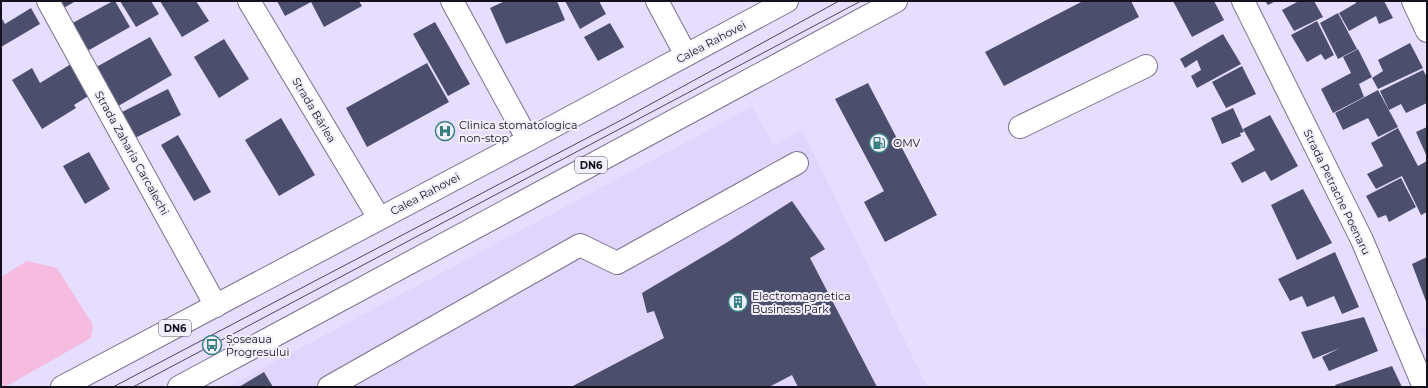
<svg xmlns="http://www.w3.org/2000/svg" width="1428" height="388" viewBox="0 0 1428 388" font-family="Montserrat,sans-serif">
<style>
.built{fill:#e1d4fd}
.green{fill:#f5bce0}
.building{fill:#4c4f6b}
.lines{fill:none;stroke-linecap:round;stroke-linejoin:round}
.minor-casing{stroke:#79708d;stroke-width:24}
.major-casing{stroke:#79708d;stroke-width:24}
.minor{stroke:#fff;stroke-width:22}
.major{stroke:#fff;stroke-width:22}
.tram{stroke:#4d4758;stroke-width:1}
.labels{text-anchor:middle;stroke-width:4;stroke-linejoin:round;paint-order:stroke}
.shield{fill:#f2eefb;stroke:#57535f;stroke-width:1}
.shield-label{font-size:10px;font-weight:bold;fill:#15111c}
.street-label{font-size:11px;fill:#15111c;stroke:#f2eefb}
.poi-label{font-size:11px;fill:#15111c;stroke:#f2eefb;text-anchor:start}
</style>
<rect width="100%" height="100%" fill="#e7ddfe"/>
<g class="built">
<path d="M752 107 774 146 802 130 927 387H228Z"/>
<path d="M1427 326V345L1419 329Z"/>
</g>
<path class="green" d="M27 261 57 268 93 325 91 338 5 387H1V277Z"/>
<g class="building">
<path d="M52 1H76L58 11Z"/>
<path d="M113 1H115L130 27 82 54 67 26Z"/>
<path d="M120 1H151L159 14 136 27Z"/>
<path d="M160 1H196L209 21 182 37Z"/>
<path d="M277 1H359L362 6 324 27 311 2 285 16Z"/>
<path d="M505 1H557L565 20 506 44 490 8Z"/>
<path d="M565 1H599L606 14 580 29Z"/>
<path d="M1083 1H1131L1139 17 1004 86 985 52Z"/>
<path d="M1173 1H1214L1224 20 1192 37Z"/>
<path d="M1265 1H1276L1268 5Z"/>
<path d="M1299 1H1314L1323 17 1294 31 1282 10Z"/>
<path d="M1355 1H1384L1393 18 1379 24 1376 16 1349 31 1339 13 1356 3Z"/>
<path d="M31 8 40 24 1 47V17L5 24Z"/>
<path d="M1338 13 1357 49 1338 59 1320 23Z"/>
<path d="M1317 21 1334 55 1325 60 1321 54 1307 62 1291 35Z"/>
<path d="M435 22 470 84 448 96 413 34Z"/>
<path d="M610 23 624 47 598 61 584 37Z"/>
<path d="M1223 34 1241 64 1197 88 1191 76 1201 70 1197 60 1185 68 1180 59Z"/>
<path d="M150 37 172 75 113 109 91 70Z"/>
<path d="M224 39 249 79 219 98 194 57Z"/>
<path d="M1410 43 1423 68 1378 89 1372 78 1383 71 1378 60Z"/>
<path d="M1358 49 1372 77 1359 84 1364 97 1333 113 1321 89 1351 73 1343 57Z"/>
<path d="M427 63 449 102 367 147 346 108Z"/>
<path d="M71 64 90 95 74 105 76 108 42 129 12 80 32 68 40 83Z"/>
<path d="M1242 66 1256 94 1226 108 1212 82Z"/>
<path d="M1423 70 1427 77V103L1406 113 1401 104 1389 110 1380 91Z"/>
<path d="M868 83 937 215 885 242 864 202 884 191 835 99Z"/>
<path d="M168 89 181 115 133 139 120 113Z"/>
<path d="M1378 90 1398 127 1378 137 1368 118 1343 130 1335 113Z"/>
<path d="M1233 108 1244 132 1240 133 1241 136 1222 144 1211 118Z"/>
<path d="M1270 115 1298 166 1271 181 1265 171 1242 183 1231 163 1255 150 1243 129Z"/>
<path d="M281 118 315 175 279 196 245 140Z"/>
<path d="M1427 127V157L1416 132Z"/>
<path d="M1398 128 1418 166 1427 161V212L1421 215 1402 176 1376 189 1367 174 1383 166 1371 143Z"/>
<path d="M178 135 211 192 194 201 161 145Z"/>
<path d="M89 152 110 189 85 204 63 166Z"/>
<path d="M1401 178 1416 207 1389 222 1386 215 1378 218 1366 196Z"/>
<path d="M1303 189 1332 243 1297 260 1271 205Z"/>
<path d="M792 201 825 249 810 258 877 387H798L792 375 769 387H571L664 338 654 311 647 313 642 293 726 243Z"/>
<path d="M1335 252 1359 307 1342 314 1334 296 1307 307 1302 296 1290 301 1278 279Z"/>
<path d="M1427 257V304L1412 264Z"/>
<path d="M1364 317 1378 351 1329 371 1322 357 1340 348 1313 359 1301 332Z"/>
<path d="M1392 366 1402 387H1336L1335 385Z"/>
<path d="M264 372 273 387H239Z"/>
</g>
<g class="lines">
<defs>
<g id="minor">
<path d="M48 1 216 306"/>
<path d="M249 1 379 218"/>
<path d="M452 1 528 140"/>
<path d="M657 1 686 55"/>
<path d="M1243 1 1362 240 1424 387"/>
<path d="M1413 1 1427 31"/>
<path d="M1020 127 1146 66"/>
<path d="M329 387 580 245 617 263 797 163"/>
</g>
<g id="major">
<path d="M62 387 528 140 787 1"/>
<path d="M179 387 896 1"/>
</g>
</defs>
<use href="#minor" class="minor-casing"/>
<use href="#major" class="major-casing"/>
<use href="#minor" class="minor"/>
<use href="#major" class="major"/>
<g class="tram">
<path d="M113 387 627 117 839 1"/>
<path d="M133 387 861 1"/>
</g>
</g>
<defs>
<symbol id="hospital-ring" viewBox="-11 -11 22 22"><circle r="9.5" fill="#f2eefb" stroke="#378082" stroke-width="1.5"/><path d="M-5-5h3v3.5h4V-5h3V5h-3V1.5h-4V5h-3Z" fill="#378082"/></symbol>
<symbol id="fuel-ring" viewBox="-11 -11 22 22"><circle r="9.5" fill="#f2eefb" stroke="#378082" stroke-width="1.5"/><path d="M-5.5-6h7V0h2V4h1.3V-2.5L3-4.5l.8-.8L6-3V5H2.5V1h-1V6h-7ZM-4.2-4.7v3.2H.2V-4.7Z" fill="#378082"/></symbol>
<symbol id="building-ring" viewBox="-11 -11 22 22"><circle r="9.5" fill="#f2eefb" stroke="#378082" stroke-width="1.5"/><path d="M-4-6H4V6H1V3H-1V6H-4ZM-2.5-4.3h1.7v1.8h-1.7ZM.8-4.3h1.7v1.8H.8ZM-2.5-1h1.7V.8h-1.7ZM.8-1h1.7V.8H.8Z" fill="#378082"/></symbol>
<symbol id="bus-ring" viewBox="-11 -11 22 22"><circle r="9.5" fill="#f2eefb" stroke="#378082" stroke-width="1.5"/><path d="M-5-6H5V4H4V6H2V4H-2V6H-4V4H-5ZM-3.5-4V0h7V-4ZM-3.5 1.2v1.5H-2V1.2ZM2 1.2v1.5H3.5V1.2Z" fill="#378082"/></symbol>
</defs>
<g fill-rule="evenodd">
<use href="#hospital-ring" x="434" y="120" width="22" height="22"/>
<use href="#fuel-ring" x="868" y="132" width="22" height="22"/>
<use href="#building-ring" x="727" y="291" width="22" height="22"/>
<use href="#bus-ring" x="201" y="334" width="22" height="22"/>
</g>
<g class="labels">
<g class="shield">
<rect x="575" y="157" width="32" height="16" rx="3"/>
<rect x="159" y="320" width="32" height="16" rx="3"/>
</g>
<g class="shield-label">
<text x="591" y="169">DN6</text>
<text x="175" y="332">DN6</text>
</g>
<g class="street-label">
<text transform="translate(711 42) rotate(-28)" y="4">Calea Rahovei</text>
<text transform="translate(314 110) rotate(59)" y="4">Strada Bârlea</text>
<text transform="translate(132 153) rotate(61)" y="4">Strada Zaharia Carcalechi</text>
<text transform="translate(1337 192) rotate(64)" y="4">Strada Petrache Poenaru</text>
<text transform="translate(425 194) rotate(-28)" y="4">Calea Rahovei</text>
</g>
<g class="poi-label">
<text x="459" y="129">Clinica stomatologica<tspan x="459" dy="13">non-stop</tspan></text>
<text x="893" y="147">OMV</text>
<text x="752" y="300">Electromagnetica<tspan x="752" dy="13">Business Park</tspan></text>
<text x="226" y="343">Șoseaua<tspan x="226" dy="13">Progresului</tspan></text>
</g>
</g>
<rect width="1428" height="388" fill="none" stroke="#15111c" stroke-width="4"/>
</svg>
